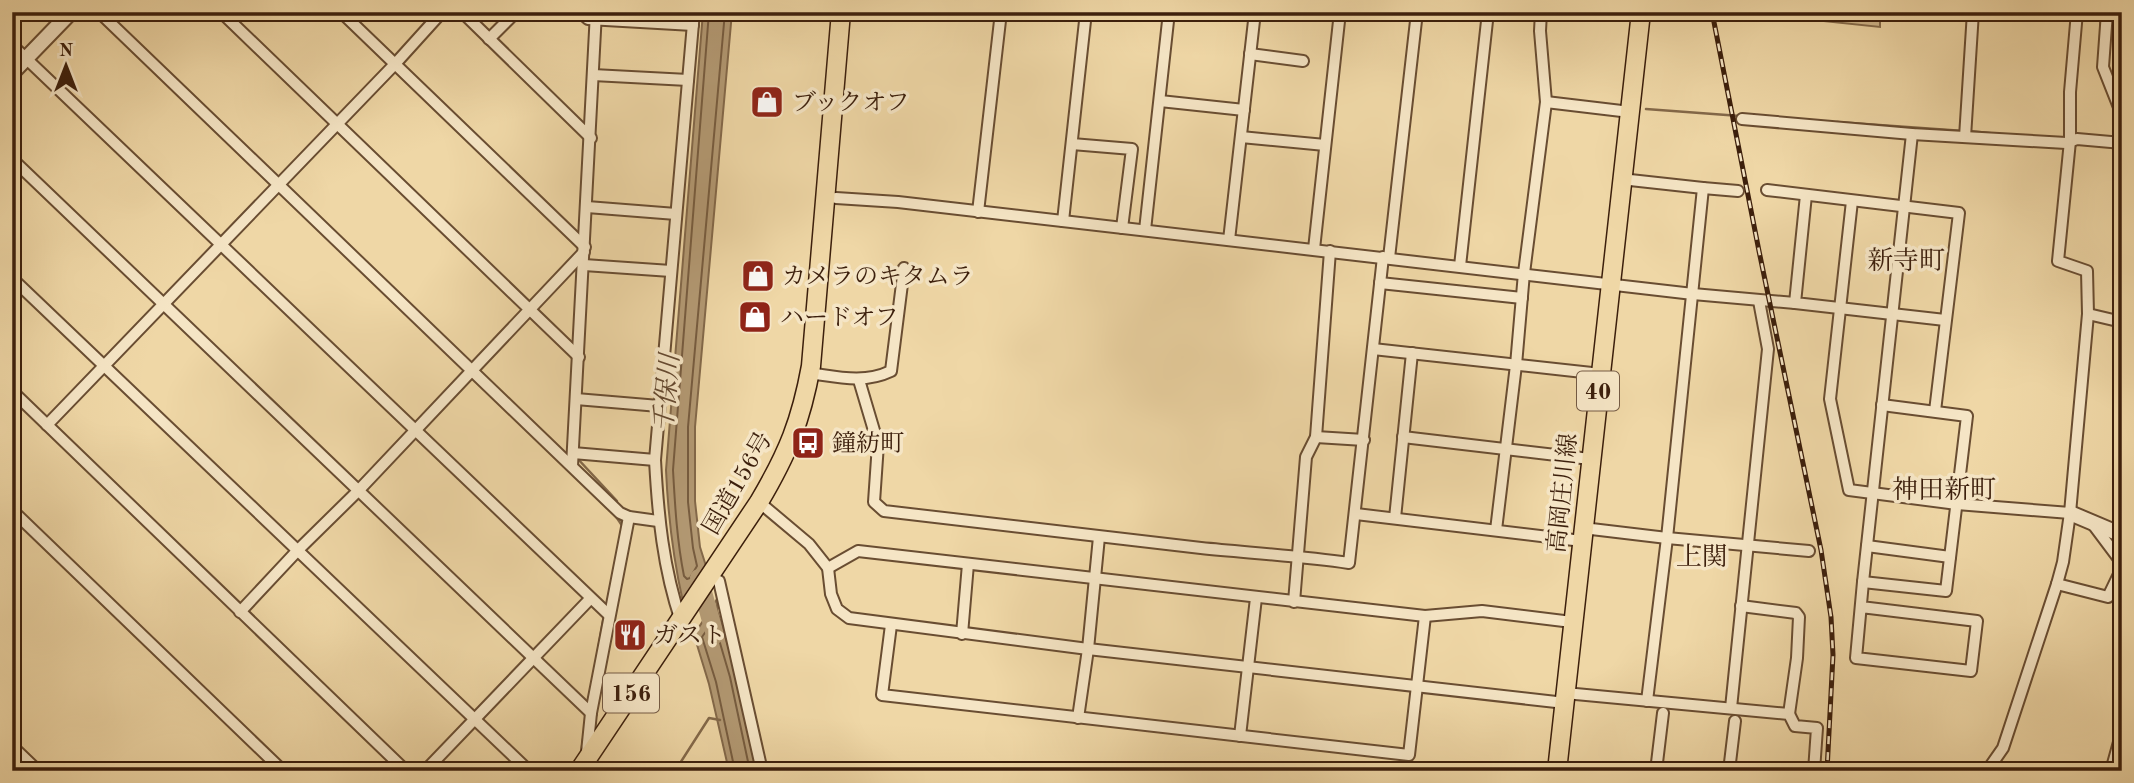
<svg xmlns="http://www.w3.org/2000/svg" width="2134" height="783" viewBox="0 0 2134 783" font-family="'Old Standard TT','Noto Serif JP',serif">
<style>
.green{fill:#d1b88c;stroke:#866c4c;stroke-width:2}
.water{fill:#b29872;stroke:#836849;stroke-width:2}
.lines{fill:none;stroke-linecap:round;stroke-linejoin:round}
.shore{stroke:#775c3f;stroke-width:2}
.stream{stroke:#836849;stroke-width:2.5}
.river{stroke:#b29872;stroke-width:18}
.minor-casing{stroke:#694d32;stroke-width:14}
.tertiary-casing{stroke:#694d32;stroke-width:18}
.primary-casing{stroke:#3c1f0c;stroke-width:21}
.trunk-casing{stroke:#3c1f0c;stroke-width:21}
.minor{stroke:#f5e5c5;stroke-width:10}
.tertiary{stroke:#f5e5c5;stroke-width:14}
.primary{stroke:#efd7a6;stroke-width:18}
.trunk{stroke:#efd7a6;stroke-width:18}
.rail-casing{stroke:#3c1f0c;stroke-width:5}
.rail{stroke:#f5e5c5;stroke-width:2.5;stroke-dasharray:8;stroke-linecap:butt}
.labels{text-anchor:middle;stroke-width:7;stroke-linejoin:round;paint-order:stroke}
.shield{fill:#f5e5c5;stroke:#745a44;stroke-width:2}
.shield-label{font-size:23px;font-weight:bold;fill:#3c1f0c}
.poi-label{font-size:24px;fill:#3c1f0c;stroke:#f5e5c5;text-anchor:start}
.street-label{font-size:24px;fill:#3c1f0c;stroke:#f5e5c5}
.neighbourhood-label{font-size:26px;fill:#3c1f0c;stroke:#f5e5c5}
.water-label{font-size:26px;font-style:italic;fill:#654930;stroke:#f5e5c5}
</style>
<rect width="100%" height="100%" fill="#efd7a6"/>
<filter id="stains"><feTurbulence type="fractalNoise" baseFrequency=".00286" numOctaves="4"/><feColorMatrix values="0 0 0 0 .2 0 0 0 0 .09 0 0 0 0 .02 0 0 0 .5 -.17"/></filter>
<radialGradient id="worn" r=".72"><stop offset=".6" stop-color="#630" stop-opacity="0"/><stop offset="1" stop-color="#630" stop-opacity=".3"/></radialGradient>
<path class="green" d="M1767 12H1880V27L1767 15Z"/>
<g class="water">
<path d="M703 12H732L695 427V501L700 547 706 566 683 602C673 558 668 515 666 470Z"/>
<path d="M717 599V610L737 675 757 771H729L709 684 694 635Z"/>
</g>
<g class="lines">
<g class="shore">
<path d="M709 12 673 470C675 506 677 541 684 576L687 579 690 578 697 566 693 548 688 502V427L725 12"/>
<path d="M735 771 716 682 702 637 711 624 715 626 730 677 750 771"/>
</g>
<g class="stream">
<path d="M2100 41 2101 12"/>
<path d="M1646 109 1740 116"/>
<path d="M2116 114 2122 131"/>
<path d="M1837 122 1964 131"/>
<path d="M1970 131 1998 134"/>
<path d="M577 458 617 501 616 505"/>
<path d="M615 515 623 527"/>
<path d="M598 650 604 615"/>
<path d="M581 754 583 739"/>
<path d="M675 771 709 718 720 720"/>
<path d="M2118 771 2122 759"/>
</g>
<path class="river" d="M699 578 715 635"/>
<defs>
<g id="minor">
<path d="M99 12 620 513 629 517 658 521"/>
<path d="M221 12 579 357"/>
<path d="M341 12 585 247"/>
<path d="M462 12 591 138"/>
<path d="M580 12 588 19 693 25"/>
<path d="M2107 12 2103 67 2122 115"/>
<path d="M489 39 516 12"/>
<path d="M12 45 609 615"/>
<path d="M1250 54 1303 61"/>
<path d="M593 75 688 80"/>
<path d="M1160 101 1244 110"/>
<path d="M1546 102 1630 112"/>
<path d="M1742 119 1912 134 2066 143 2077 139 2122 143"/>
<path d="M1241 137 1325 145"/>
<path d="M1965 137 1973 12"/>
<path d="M1072 144 1132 149 1122 228"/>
<path d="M12 159 591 713"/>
<path d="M1621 179 1703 188 1667 538 1647 701"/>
<path d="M1703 188 1738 191"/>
<path d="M1767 190 1959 213 1935 411"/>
<path d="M1806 195 1795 303 1945 320"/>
<path d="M836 198 898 202 1693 294 1795 303"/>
<path d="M1852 201 1830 399 1849 490 1957 504 2070 513"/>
<path d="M587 207 676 214"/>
<path d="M978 212 1001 12"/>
<path d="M1063 221 1086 12"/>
<path d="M1145 230 1169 12"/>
<path d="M1229 240 1255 12"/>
<path d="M1314 249 1340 12"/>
<path d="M1389 258 1417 12"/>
<path d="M584 265 671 271"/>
<path d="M1460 266 1488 12"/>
<path d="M12 278 529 771"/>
<path d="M1380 283 1522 298"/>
<path d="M2088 314 2122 322"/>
<path d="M1373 349 1601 374"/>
<path d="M809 373C838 377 864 384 891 371L904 268"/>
<path d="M859 380 878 444 874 502 884 511C989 524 1095 536 1201 548 1251 553 1300 556 1349 563L1383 257"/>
<path d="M12 391 406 771"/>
<path d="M576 399 659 406"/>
<path d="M47 425 395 64 442 12"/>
<path d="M1316 437 1364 440"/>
<path d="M1403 437 1590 459"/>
<path d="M573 453 655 460"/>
<path d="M572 466 596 12"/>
<path d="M759 502 809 544 828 568 831 594 837 609 849 618 1088 649 1565 703"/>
<path d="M12 510 283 771"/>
<path d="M1356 514 1582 541"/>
<path d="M1395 518 1412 353"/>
<path d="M2092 523 2122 563"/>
<path d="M1583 528 1667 538 1809 551"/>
<path d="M1496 530 1516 365 1524 273 1546 102 1540 31 1541 12"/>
<path d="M1867 546 1950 557"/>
<path d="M828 568 858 551 1425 616 1482 611 1572 622"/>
<path d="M719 581 762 771"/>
<path d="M1863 582 1946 591 1967 416 1882 405"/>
<path d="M2057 584 2108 597 2122 568"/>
<path d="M1294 602 1306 457 1316 437 1330 251"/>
<path d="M1741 606 1796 613 1799 617 1797 658 1789 714"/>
<path d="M1861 607 1977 621 1971 671 1856 658 1863 582 1912 134"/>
<path d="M240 612 298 550 358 491 584 252"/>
<path d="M681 621C663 568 658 515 655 460L694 12"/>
<path d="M891 625 882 695 1409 755 1425 616"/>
<path d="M962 634 968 564"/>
<path d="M1565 693 1789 714 1795 726 1817 728 1814 771"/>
<path d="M1731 708 1768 349 1759 301"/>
<path d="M1078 718 1088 649 1099 537"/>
<path d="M1240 736 1256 598"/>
<path d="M12 746 38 771"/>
<path d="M587 752 591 713 629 517"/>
<path d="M425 771 590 599"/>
<path d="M1656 771 1663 713"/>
<path d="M1729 771 1735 721"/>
<path d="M1987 771 2003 748 2057 584 2063 562 2070 513 2088 314 2087 271 2058 261 2070 141V92L2077 12"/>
<path d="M2111 771 2122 731"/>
</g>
<g id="tertiary">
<path d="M12 73 71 12"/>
<path d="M2070 513 2122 535"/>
</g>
<path id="primary" d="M1557 771 1641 12"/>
<path id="trunk" d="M579 771 759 502C788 453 801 421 811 366L841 12"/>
</defs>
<use href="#minor" class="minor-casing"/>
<use href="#tertiary" class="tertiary-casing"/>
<use href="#primary" class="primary-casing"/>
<use href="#trunk" class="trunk-casing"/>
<use href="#minor" class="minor"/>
<use href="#tertiary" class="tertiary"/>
<use href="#primary" class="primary"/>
<use href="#trunk" class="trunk"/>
<defs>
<path id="rail" d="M1712 12 1759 251 1821 550 1831 617 1833 655 1827 771"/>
</defs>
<use href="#rail" class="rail-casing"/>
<use href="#rail" class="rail"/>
</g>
<defs>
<symbol id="shop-square" viewBox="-11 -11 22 22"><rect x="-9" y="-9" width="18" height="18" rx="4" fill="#8f2418" stroke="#f5e5c5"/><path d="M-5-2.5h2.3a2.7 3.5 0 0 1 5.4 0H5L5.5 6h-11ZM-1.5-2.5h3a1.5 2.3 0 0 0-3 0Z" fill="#fff"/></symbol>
<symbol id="bus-square" viewBox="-11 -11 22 22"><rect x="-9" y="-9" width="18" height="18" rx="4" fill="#8f2418" stroke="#f5e5c5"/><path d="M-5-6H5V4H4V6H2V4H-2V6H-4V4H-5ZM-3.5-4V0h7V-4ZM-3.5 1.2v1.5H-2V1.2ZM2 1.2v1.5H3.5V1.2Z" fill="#fff"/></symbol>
<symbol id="restaurant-square" viewBox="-11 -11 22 22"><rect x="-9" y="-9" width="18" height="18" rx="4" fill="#8f2418" stroke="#f5e5c5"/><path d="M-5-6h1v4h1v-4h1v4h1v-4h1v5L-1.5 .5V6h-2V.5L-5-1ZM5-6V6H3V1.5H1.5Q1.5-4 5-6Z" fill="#fff"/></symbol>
</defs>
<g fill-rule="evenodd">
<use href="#shop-square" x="748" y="83" width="38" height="38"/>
<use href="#shop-square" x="739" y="257" width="38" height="38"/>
<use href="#shop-square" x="736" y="298" width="38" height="38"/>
<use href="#bus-square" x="789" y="424" width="38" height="38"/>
<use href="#restaurant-square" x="611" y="616" width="38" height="38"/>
</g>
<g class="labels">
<g class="shield">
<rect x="1577" y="371.5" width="42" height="39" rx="5"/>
<rect x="603" y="673.5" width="56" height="39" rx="5"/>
</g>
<g class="shield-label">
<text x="1598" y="399">40</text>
<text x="631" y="701">156</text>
</g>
<g class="poi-label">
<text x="792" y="110">ブックオフ</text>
<text x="782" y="284">カメラのキタムラ</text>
<text x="780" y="325">ハードオフ</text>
<text x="832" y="451">鐘紡町</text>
<text x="654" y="643">ガスト</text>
</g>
<g class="street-label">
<text transform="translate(737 483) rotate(-60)" y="8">国道156号</text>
<text transform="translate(1562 493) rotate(-84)" y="8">高岡庄川線</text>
</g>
<g class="neighbourhood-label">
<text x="1906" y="269">新寺町</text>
<text x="1944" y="498">神田新町</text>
<text x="1702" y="565">上関</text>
</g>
<g class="water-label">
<text transform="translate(666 393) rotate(-85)" y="9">千保川</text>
</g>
</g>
<rect width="2134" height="783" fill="none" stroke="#efd7a6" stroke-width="42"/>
<rect x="14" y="14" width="2106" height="755" fill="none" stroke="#3c1f0c" stroke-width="3.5"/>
<rect x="21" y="21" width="2092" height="741" fill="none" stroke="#3c1f0c" stroke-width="2"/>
<g transform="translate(66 66)" stroke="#f5e5c5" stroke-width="5" paint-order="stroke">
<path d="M0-5L12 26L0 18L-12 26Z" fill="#3c1f0c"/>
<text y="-10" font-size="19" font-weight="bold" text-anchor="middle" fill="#3c1f0c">N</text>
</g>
<rect width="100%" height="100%" filter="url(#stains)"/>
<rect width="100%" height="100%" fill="url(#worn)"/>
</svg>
